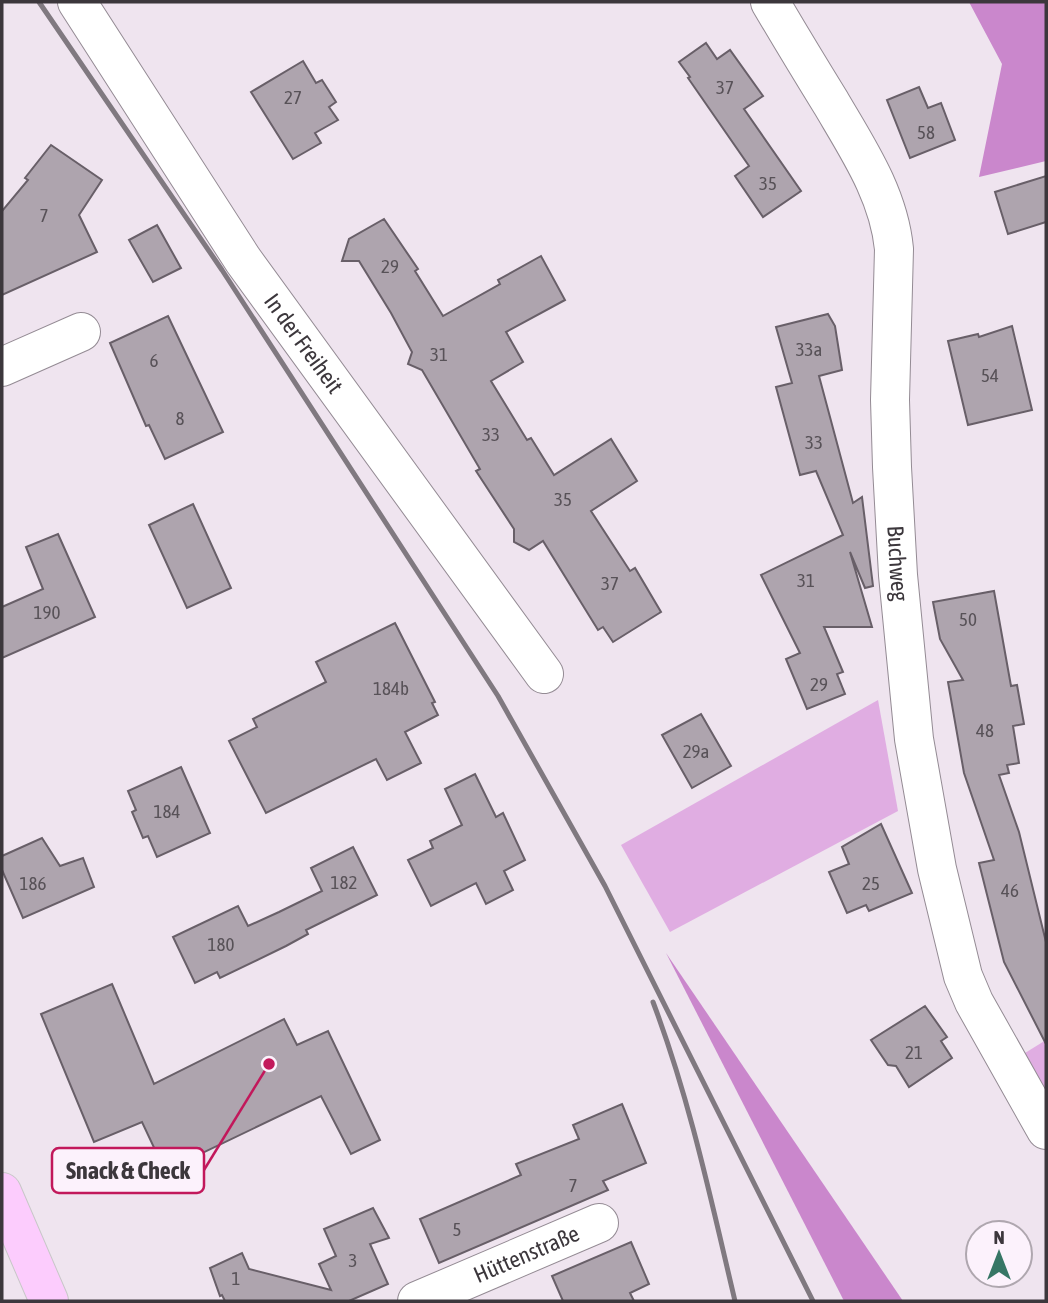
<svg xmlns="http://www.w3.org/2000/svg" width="1048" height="1303" viewBox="0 0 1048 1303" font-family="'Asap Condensed',sans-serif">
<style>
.green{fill:#e0ade2}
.forest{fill:#ca87cc}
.building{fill:#aea4ae;stroke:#685f68;stroke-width:2}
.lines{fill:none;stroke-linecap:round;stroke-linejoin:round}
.minor-casing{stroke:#948b94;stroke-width:40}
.major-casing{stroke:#c8c7c8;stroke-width:40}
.minor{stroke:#fff;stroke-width:38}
.major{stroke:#fcccfd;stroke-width:38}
.rail{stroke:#807980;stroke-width:5}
.labels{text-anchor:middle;stroke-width:7;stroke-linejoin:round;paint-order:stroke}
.number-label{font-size:19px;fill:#585258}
.street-label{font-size:23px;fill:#3c373c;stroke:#fcf2fc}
.leader{fill:none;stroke:#c2185b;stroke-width:2.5}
.callout-dot{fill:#c2185b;stroke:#fcf2fc;stroke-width:2.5}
.callout{fill:#fcf2fc;stroke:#c2185b;stroke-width:2.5}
.callout-label{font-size:24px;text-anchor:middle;font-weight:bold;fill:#3c373c}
</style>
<rect width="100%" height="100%" fill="#efe4ef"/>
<g class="green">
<path d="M878 700 898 811 670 932 621 845Z"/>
<path d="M1046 1040V1090L1025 1053Z"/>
</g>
<g class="forest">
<path d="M969 2H1046V161L979 177 1002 64Z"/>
<path d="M666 953 903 1301H844Z"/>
</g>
<g class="building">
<path d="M706 43 717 59 730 50 763 96 744 109 801 191 763 217 735 176 749 166 688 78 690 77 679 62Z"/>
<path d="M303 61 316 83 322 80 336 102 329 107 338 120 315 133 321 143 293 159 251 92Z"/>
<path d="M919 87 928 108 941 103 955 140 910 158 887 100Z"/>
<path d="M51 145 102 180 79 215 97 252 2 295V211L28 180 25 178Z"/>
<path d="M1046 176V222L1008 234 995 192Z"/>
<path d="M384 219 418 269 415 271 443 316 500 284 498 280 541 256 565 300 506 332 523 362 491 381 527 440 531 438 554 475 611 439 637 481 591 511 630 571 635 568 661 612 613 642 603 627 598 630 543 541 529 550 514 542V529L476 471 480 469 422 370 408 364 412 352 391 313 359 261H342L349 239Z"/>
<path d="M157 225 181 268 153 282 129 240Z"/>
<path d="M828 314 835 326 842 370 819 376 853 503 862 497 873 586 865 588 850 552 872 627H824L843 672 837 674 845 694 807 709 786 659 800 653 761 575 843 535 816 471 800 475 776 387 792 383 776 327Z"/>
<path d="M168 316 223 432 165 459 149 425 146 426 110 343Z"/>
<path d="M1012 326 1032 410 968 425 948 341 978 334 979 337Z"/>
<path d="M193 504 231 588 187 608 149 525Z"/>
<path d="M58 534 95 617 2 658V607L43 589 26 547Z"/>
<path d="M994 591 1011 686 1017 685 1024 724 1013 726 1019 763 1007 765 1009 773 999 775 1019 832 1046 942V1044L1004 962 979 863 994 860 964 773 948 682 963 680 940 639 933 602Z"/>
<path d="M395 623 435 702 432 703 438 715 405 732 421 763 387 780 376 759 266 813 229 741 257 727 253 719 326 682 316 662Z"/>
<path d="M701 714 731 766 692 788 662 735Z"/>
<path d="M181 767 210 833 157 857 148 836 143 838 132 812 136 810 128 791Z"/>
<path d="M475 774 496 817 503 813 525 860 504 871 513 890 486 904 476 883 431 906 408 860 433 848 430 841 462 825 445 789Z"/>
<path d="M881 824 912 893 869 911 866 905 847 913 829 872 849 864 842 847Z"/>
<path d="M42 838 60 866 83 858 94 887 23 918 2 870V856Z"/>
<path d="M353 847 377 895 306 930 308 934 286 946 220 978 217 972 195 983 173 937 238 906 248 926 279 912 322 891 311 868Z"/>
<path d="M112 984 154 1084 284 1019 297 1045 328 1031 380 1140 351 1154 321 1096 165 1171 142 1122 94 1142 41 1014Z"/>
<path d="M925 1006 947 1037 941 1041 952 1058 909 1087 896 1066 888 1065 871 1040Z"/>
<path d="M622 1104 646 1163 603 1181 608 1190 439 1263 420 1219 521 1175 516 1164 579 1139 573 1125Z"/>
<path d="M373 1208 389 1238 370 1244 388 1284 349 1301H225L222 1295 220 1296 210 1268 242 1253 249 1269 331 1290 319 1264 336 1256 324 1229Z"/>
<path d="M631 1242 649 1284 630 1293 634 1301H563L552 1276Z"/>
</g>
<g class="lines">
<defs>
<g id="minor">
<path id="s1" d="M77 2 243 260 544 674"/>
<path id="s2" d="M770 2C790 36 810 69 831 103 858 149 889 195 894 249L890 400 892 467 898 575 914 739 937 869 963 976 974 1002 1046 1130"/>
<path d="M2 367 81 332"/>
<path id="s3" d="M417 1301 599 1223"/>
</g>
<path id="major" d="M2 1192 49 1301"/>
</defs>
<use href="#minor" class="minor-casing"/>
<use href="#major" class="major-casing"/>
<use href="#minor" class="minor"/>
<use href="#major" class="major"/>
<g class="rail">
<path d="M39 2 222 270 498 696 605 886 813 1301"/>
<path d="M653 1002C690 1100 711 1200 735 1301"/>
</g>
</g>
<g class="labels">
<g class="number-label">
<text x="725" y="94">37</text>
<text x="293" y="104">27</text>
<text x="926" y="139">58</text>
<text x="768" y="190">35</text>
<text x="44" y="222">7</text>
<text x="390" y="273">29</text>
<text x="809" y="356">33a</text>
<text x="439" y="361">31</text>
<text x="154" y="367">6</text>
<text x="990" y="382">54</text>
<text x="180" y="425">8</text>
<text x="491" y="441">33</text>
<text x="814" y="449">33</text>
<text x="563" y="506">35</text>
<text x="806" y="587">31</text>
<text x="610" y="590">37</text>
<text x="47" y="619">190</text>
<text x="968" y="626">50</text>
<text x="819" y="691">29</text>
<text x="391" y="695">184b</text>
<text x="985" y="737">48</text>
<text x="696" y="758">29a</text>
<text x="167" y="818">184</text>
<text x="344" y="889">182</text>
<text x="33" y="890">186</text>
<text x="871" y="890">25</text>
<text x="1010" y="897">46</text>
<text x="221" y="951">180</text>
<text x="914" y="1059">21</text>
<text x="573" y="1192">7</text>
<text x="457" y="1236">5</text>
<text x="353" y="1267">3</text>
<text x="236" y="1285">1</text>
</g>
<g class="street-label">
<text dy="8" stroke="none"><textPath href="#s1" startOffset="410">In der Freiheit</textPath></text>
<text dy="8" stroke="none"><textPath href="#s2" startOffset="593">Buchweg</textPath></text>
<text dy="8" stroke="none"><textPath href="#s3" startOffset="119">Hüttenstraße</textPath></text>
</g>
</g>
<path class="leader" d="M269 1064L204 1170"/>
<circle class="callout-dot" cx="269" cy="1064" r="7"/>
<rect class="callout" x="52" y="1148" width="152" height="45" rx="7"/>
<g class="callout-label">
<text x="128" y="1179">Snack &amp; Check</text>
</g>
<rect width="1048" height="1303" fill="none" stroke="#3c373c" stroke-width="7"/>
<g transform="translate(999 1254)"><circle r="33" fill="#fcf2fc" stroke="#afa7af" stroke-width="2"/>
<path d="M0-5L12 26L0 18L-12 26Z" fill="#367665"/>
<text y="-10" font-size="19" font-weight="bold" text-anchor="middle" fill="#3c373c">N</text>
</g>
</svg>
